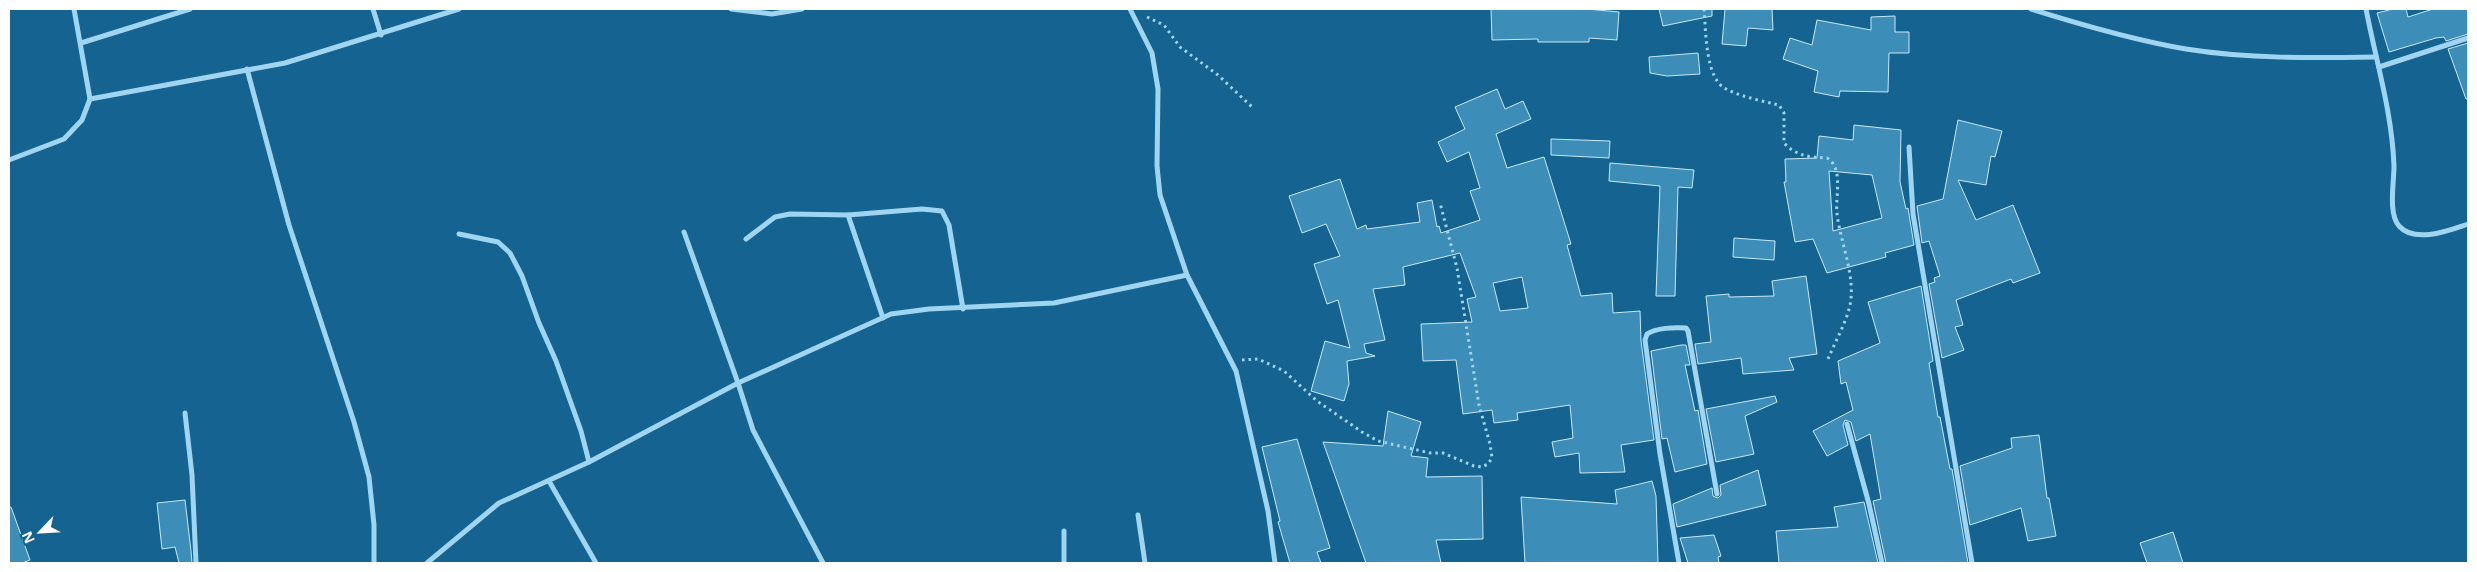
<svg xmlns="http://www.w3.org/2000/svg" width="2477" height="572" viewBox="0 0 2477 572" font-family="'Noto Sans',sans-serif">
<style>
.building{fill:#3d8db9;stroke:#c7eafc;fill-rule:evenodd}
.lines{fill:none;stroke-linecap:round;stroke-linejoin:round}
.path{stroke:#a0d5f1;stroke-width:3;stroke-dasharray:2.5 4;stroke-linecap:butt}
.street{stroke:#a0d5f1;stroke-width:5}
</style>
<rect width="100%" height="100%" fill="#146391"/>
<g class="building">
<path d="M1491 9H1586L1619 12 1617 40 1589 38V42H1538V39L1492 40Z"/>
<path d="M1659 9H1712V16L1663 26Z"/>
<path d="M1725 9H1772L1773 30 1748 28 1746 46 1722 44Z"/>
<path d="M2393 9H2406L2408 17 2433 9H2468V34L2446 41 2444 37 2436 38 2389 52 2377 13Z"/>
<path d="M1895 16V32H1909V53H1889L1888 92 1840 91 1839 97 1814 92 1818 71 1783 59 1790 38 1812 45 1817 20 1871 30V17Z"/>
<path d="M2468 43V99H2466L2448 49Z"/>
<path d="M1698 53 1700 74 1667 76 1650 73 1649 57Z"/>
<path d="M1497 89 1505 109 1523 101 1531 119 1496 134 1507 168 1544 157 1571 244 1567 245 1581 296 1612 293 1613 313 1640 311 1641 341 1654 440 1621 445 1625 472 1580 473 1579 453 1555 457 1552 442 1573 438 1570 405 1517 413 1518 420 1494 423 1492 410 1463 414 1456 360 1423 361 1421 324 1472 322 1467 299 1476 297 1460 253 1403 267 1405 285 1373 289 1385 340 1364 344 1366 353 1375 356 1347 361 1349 384 1344 401 1311 391 1325 341 1350 348 1338 300 1327 304 1314 264 1340 256 1326 224 1302 233 1289 196 1340 179 1357 229 1366 225 1367 229 1420 222 1417 203 1432 200 1437 227 1439 226 1441 233 1480 220 1470 191 1480 188 1469 152 1447 162 1438 142 1465 129 1455 107ZM1522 277 1528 308 1500 311 1493 283Z"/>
<path d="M1958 120 2002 131 1995 157 1991 156 1986 185 1958 180 1976 220 2013 205 2040 273 2013 283 2011 279 1956 300 1963 325 1955 327 1964 350 1942 358 1929 284 1935 282 1934 278 1940 276 1929 241 1922 243 1917 206 1943 199Z"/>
<path d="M1854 125 1901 130 1900 182 1906 209 1908 208 1914 245 1885 253 1886 257 1827 273 1813 239 1795 242 1784 182H1786L1785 159 1817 158 1819 136 1853 140ZM1829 171 1872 175 1882 218 1833 231Z"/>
<path d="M1551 139 1610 141 1609 158 1551 155Z"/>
<path d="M1610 163 1694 170 1692 188 1678 187 1675 296H1656L1660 186 1609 181Z"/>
<path d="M1734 238 1775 241 1774 260 1733 257Z"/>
<path d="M1806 276 1817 354 1789 358 1794 370 1743 374 1741 358 1698 364 1695 344 1711 342 1706 296 1729 294V297L1774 296 1772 281Z"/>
<path d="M1921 286 1933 361 1929 363 1938 417H1940L1950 469H1952L1968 563H1886L1873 501 1881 499 1870 434 1856 441 1851 422 1845 420 1843 425 1848 445 1827 456 1813 431 1853 410 1846 382 1841 384 1838 361 1880 343 1868 302Z"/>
<path d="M1681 345H1686L1690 365H1685L1695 411 1698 410 1707 464 1675 472 1667 438 1662 439 1651 351Z"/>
<path d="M1775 396 1777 402 1745 416 1754 454 1716 462 1706 409Z"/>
<path d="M1388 411 1421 422 1411 456 1428 458 1426 477 1482 476 1483 539 1436 540 1441 563H1366L1323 442 1383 446Z"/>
<path d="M2039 435 2047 498H2049L2056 536 2028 541 2021 508 1970 525 1960 466 2012 448 2011 438Z"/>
<path d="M1297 439 1330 548 1317 552 1321 563H1290L1278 522 1280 521 1262 447Z"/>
<path d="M1758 470 1766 505 1677 527 1673 504 1712 488 1713 496 1718 498 1721 495 1720 485Z"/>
<path d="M1652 481 1656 496 1658 563H1525L1521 497 1617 504 1615 490Z"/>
<path d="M185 500 191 551 192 563H179L175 547 162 549 157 503Z"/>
<path d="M1864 502 1878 563H1779L1776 531 1838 527 1834 507Z"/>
<path d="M9 507H11L30 560 22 563H9Z"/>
<path d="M2173 532 2183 563H2147L2140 543Z"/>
<path d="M1714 535 1721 556 1718 557 1719 563H1688L1680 538Z"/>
</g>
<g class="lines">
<g class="path">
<path d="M1704 9C1706 30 1705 79 1726 89 1742 97 1762 101 1779 105L1784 113V143C1796 156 1809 157 1827 158 1844 168 1835 197 1837 213 1840 242 1856 276 1850 305 1846 323 1835 342 1828 359"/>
<path d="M1147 17 1164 25 1180 47 1218 75 1252 107"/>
<path d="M1242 360 1258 359 1284 371 1317 401 1362 432 1378 441 1430 453H1443L1474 466 1482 467 1488 464 1492 458 1490 444 1479 405 1457 268 1440 203"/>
</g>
<g class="street">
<path d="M373 9 381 35"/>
<path d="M731 9 772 14 802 9"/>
<path d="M1130 9 1152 53 1158 89 1157 166 1160 195 1187 275 1236 371 1268 511 1275 563"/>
<path d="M2031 9C2082 25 2133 40 2186 49 2248 59 2313 58 2376 57"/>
<path d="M2366 9C2376 61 2392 112 2394 166 2394 183 2388 213 2399 226 2415 244 2450 230 2468 224"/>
<path d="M81 43 190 9"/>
<path d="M2379 67 2468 38"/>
<path d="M247 69 289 225 354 422 369 477 374 525V563"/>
<path d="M90 99 285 63 459 9"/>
<path d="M1909 147 1913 214 1972 563"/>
<path d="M9 160 64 139 82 120 90 99 74 9"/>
<path d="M848 215 883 318"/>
<path d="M684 232 738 383 753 430 823 563"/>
<path d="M459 234 498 242 510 253 522 276 539 323 556 361 581 431 589 462"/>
<path d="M746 239 775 217 790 214 848 215 922 209 942 211 949 225 963 309"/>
<path d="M185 413 192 475 196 563"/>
<path d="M1847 424 1869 504 1882 563"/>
<path d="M549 481 596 563"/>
<path d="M1138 515 1145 563"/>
<path d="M1064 531V563"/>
<path d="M427 563 499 503 589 462 738 383 891 314 929 309 1054 303 1187 275"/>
<path d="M1679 563 1660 454 1645 340 1647 334C1656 328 1674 327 1686 328L1688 331 1717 494"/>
</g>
</g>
<rect width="2477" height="572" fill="none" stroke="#ffffff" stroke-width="20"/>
<g transform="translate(40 532) rotate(245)" stroke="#146391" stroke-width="4" paint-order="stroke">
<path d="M0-4L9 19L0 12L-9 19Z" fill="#ffffff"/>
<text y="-8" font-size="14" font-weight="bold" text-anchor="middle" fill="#ffffff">N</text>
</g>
</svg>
